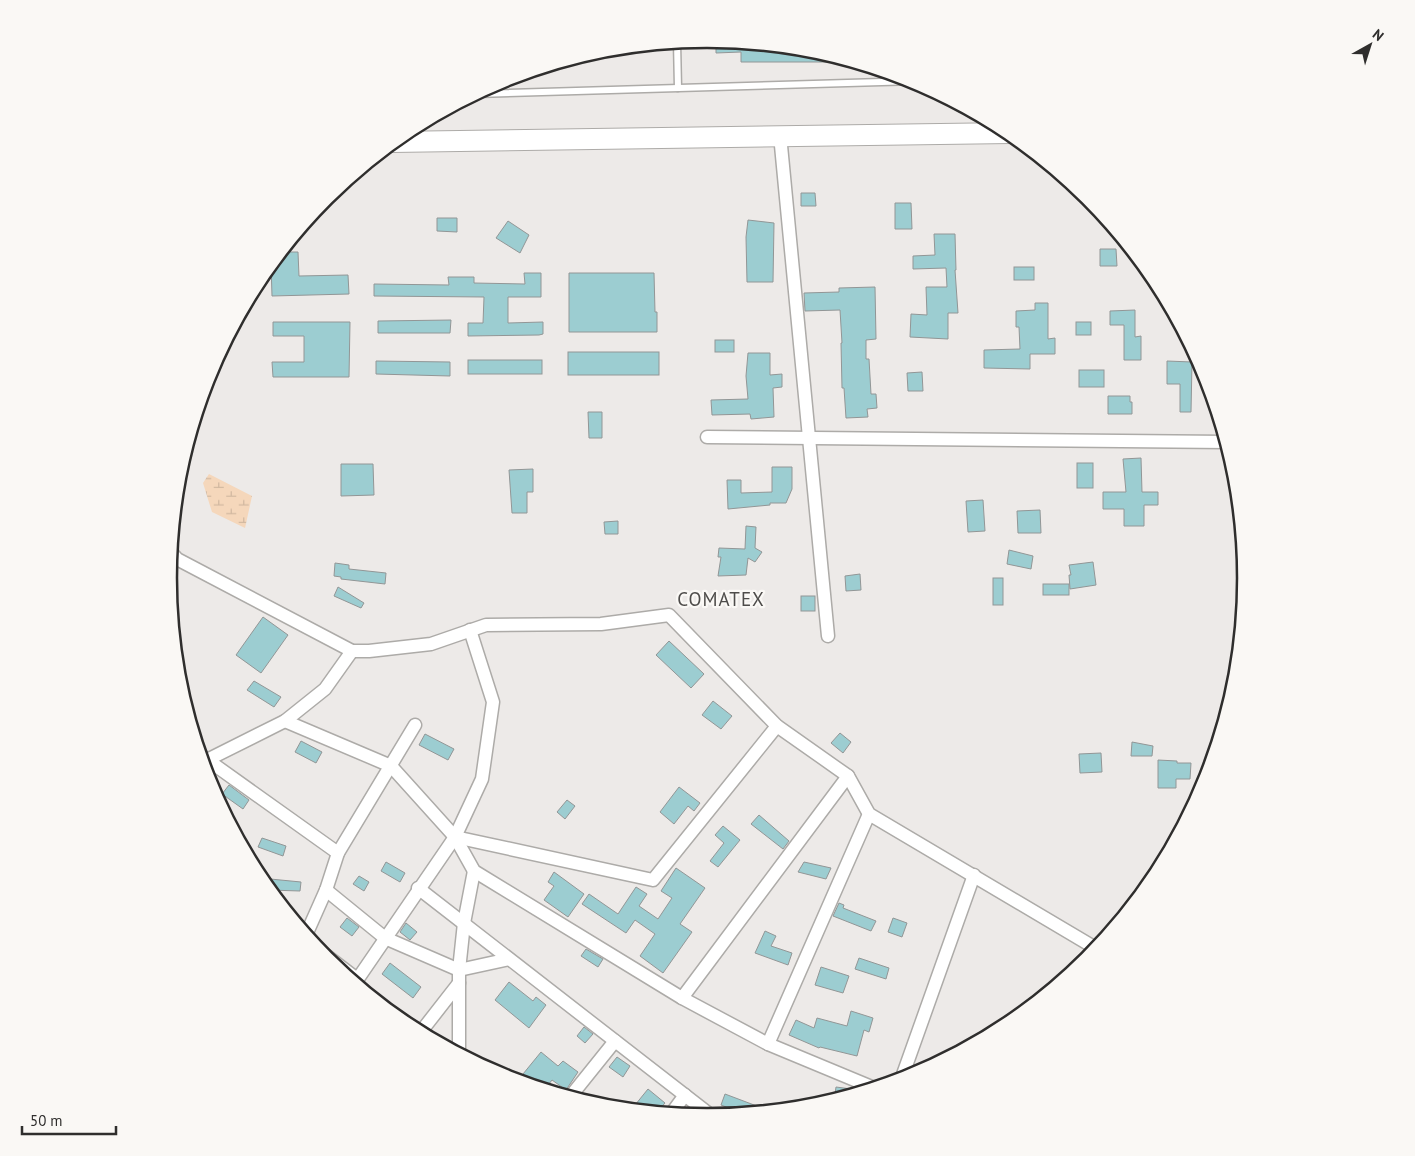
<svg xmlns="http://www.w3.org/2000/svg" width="1415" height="1156" viewBox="0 0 1415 1156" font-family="'PT Sans',sans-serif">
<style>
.wetland{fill:url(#wetland-marsh)}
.building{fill:#9ccdd1;stroke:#929696}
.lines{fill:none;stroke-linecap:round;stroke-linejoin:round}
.lane-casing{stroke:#adaba8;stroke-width:9}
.street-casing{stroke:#adaba8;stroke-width:15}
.primary-casing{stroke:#adaba8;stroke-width:22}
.lane{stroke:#fff;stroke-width:6}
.street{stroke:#fff;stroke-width:12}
.primary{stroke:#fff;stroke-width:20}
.labels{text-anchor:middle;stroke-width:4.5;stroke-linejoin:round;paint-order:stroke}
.quarter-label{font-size:19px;letter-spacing:1px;fill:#4e4c4a;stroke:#faf8f5}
.rim{fill:none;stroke:#2f2e2d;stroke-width:2.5}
</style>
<defs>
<pattern id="wetland-marsh" width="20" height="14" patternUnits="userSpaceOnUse" patternTransform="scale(1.25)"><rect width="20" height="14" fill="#f5d7bb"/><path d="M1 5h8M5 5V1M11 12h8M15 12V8" fill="none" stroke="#d2b9a1"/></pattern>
</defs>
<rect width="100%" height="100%" fill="#edeae8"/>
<path class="wetland" d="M209 474 252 496 245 528 212 512 203 483Z"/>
<g class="building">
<path d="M716 40 813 49 847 59 846 62H741V52L716 53Z"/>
<path d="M801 193H815L816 206H801Z"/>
<path d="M895 203H911L912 229H895Z"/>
<path d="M437 218H457V232L437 231Z"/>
<path d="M748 220 774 223 773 282H747L746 237Z"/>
<path d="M508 221 529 235 520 253 496 238Z"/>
<path d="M934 234H955L956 270H955L958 313H948V339L910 337 911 314 927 315 926 287H947L946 268 913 269V256L935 255Z"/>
<path d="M1100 249H1116L1117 266H1100Z"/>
<path d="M281 252H298L299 276 348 275 349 294 272 296 271 264Z"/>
<rect x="1014" y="267" width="20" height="13"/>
<path d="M524 273H541V297H508V323L543 322V334L539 335 468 336V323H483L484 297 374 296V284L449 285 448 277H474V283L525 284Z"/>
<path d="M569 273H654L655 312H657V332H569Z"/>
<path d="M875 287 876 339 866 340V359H869L871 394H876L877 408 867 409 868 417 846 418 844 388H842L841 343H842L840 310 805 311 804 293 839 292V288Z"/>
<path d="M1035 303H1048V339L1055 338V354H1030V369L984 368V350L1020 349 1019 327H1016V311L1035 310Z"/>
<path d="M1135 310V337L1141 336V360H1124V325H1110V311Z"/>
<path d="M451 320 450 333H378V321Z"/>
<path d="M273 322H350L349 377H273L272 362H304V336H273Z"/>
<rect x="1076" y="322" width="15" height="13"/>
<rect x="715" y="340" width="19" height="12"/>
<rect x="568" y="352" width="91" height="23"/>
<path d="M748 353H770V375L782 374V387L773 388 774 417 751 419 750 414 712 415 711 400 748 399 746 376Z"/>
<rect x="468" y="360" width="74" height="14"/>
<path d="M376 361 450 362V376L376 374Z"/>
<path d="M1167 361 1192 362 1191 412H1180V384H1167Z"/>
<rect x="1079" y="370" width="25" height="17"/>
<path d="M922 372 923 391H908L907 373Z"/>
<path d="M1108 396H1130V402H1132V414H1108Z"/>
<path d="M588 412H602V438H589Z"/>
<path d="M1141 458 1142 492H1158V505H1144V526H1124V509H1103V492H1126L1123 459Z"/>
<rect x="1077" y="463" width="16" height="25"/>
<path d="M341 464H373L374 495 341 496Z"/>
<path d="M772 467H792V489L786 503H770V505L728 509 727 480H741V493L772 492Z"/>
<path d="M533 469V492H527V513H512L509 470Z"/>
<path d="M983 500 985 531 968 532 966 501Z"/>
<path d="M1040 510 1041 533H1018L1017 511Z"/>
<path d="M618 521V534H605L604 522Z"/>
<path d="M746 526 756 527 755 548 762 552 755 562 748 558 746 575 718 576 721 557H718L719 548 745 549Z"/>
<path d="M1009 550 1033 556 1031 569 1007 564Z"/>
<path d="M1093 562 1096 585 1070 589 1069 575H1071L1069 565Z"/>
<path d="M335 563 349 565V569L386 573 385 584 341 579V577L334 576Z"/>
<path d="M860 574 861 590 846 591 845 576Z"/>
<rect x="993" y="578" width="10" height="27"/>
<rect x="1043" y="584" width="26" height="11"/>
<path d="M338 587 364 603 361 608 334 596Z"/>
<rect x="801" y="596" width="14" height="15"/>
<path d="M263 617 288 635 261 673 236 655Z"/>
<path d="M669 641 704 674 691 688 656 655Z"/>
<path d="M254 681 281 697 274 707 247 690Z"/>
<path d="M713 701 732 716 721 729 702 715Z"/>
<path d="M840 733 851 742 843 753 831 743Z"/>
<path d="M425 734 454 749 448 760 419 745Z"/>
<path d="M301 741 322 752 316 763 295 752Z"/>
<path d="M1132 742 1153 746 1152 756H1131Z"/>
<path d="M1101 753 1102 772 1080 773 1079 754Z"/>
<path d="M1158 760 1177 761V763H1191L1190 779H1176V788H1158Z"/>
<path d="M229 785 249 800 243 809 222 794Z"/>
<path d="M679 787 700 803 694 811 688 806 674 824 660 812Z"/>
<path d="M567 800 575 806 565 819 557 812Z"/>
<path d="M759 815 789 841 783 849 751 824Z"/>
<path d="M723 826 740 840 718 867 710 861 724 843 715 835Z"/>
<path d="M262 838 286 846 283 856 258 847Z"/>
<path d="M386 862 405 873 400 882 381 871Z"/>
<path d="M804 862 831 868 826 879 798 872Z"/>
<path d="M676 868 705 888 680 924 692 932 663 973 640 956 655 934 635 920 626 933 582 904 589 894 618 914 636 887 647 894 639 906 658 919 672 898 661 891Z"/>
<path d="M554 872 584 894 568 917 544 900 554 886 548 882Z"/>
<path d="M359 876 369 882 364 891 353 884Z"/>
<path d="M260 878 301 882 300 891 269 890Z"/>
<path d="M839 903 844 905 843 908 876 921 871 931 833 916Z"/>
<path d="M347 918 359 927 352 936 340 927Z"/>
<path d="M893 918 907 923 902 937 888 932Z"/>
<path d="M406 923 417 932 410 940 400 932Z"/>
<path d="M765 931 776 936 771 946 792 953 788 965 755 953Z"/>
<path d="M586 949 603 959 598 967 581 956Z"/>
<path d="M859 958 889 968 886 979 855 969Z"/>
<path d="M390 963 421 987 413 998 382 974Z"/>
<path d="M821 967 849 976 843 993 815 985Z"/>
<path d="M509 982 533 1001 536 997 546 1005 529 1028 495 1000Z"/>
<path d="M851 1011 873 1018 869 1032 864 1030 857 1056 820 1047 819 1048 789 1035 796 1020 814 1028 817 1018 847 1026Z"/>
<path d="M584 1027 593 1034 585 1043 577 1036Z"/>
<path d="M541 1052 558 1066 563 1061 578 1072 566 1090 552 1080 545 1089 539 1088 523 1074Z"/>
<path d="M617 1057 630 1066 623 1077 609 1067Z"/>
<path d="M836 1087 859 1090 862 1092 834 1101Z"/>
<path d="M648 1089 665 1103 657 1112 631 1110Z"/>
<path d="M725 1094 770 1111 744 1114 721 1105Z"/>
</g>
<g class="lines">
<defs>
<g id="lane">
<path d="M677 42 678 88"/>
<path d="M475 94 916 81"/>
</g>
<g id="street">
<path d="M780 135 828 636"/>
<path d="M707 437 1227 442"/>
<path d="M171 552 177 559 352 651H369L431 644 486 625 601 624 669 615 777 726 848 776 869 814 1097 949"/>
<path d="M285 721 391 766 455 837 474 871 682 998 768 1044 874 1088"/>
<path d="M202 756 338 853"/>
<path d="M203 764 207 760 285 721 325 689 352 651"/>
<path d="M455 837 653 880 777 726"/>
<path d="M418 888 713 1117"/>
<path d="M326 890 385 938 459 970 509 959"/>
<path d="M306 935 326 890 338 853 415 725"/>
<path d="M319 950 357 979"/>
<path d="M355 983 455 837 482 779 493 702 470 630"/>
<path d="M682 998 848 776"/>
<path d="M420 1033 459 983"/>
<path d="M768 1044 869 814"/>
<path d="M459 1053V970L464 923 474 871"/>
<path d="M901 1080 974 875"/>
<path d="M570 1097 615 1041"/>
<path d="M671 1114 685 1095"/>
</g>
<path id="primary" d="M392 142 1011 133"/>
</defs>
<use href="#lane" class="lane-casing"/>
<use href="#street" class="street-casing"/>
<use href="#primary" class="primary-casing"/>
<use href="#lane" class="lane"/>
<use href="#street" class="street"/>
<use href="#primary" class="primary"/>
</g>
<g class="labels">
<g class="quarter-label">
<text x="721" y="606">COMATEX</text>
</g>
</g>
<path d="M0 0H1415V1156H0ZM177 578a530 530 0 1 1 1060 0a530 530 0 1 1-1060 0Z" fill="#faf8f5" fill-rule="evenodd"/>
<path class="rim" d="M177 578a530 530 0 1 1 1060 0a530 530 0 1 1-1060 0Z"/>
<g transform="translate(1370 45) rotate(39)" stroke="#faf8f5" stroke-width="4" paint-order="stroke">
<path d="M0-4L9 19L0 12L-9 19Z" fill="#2f2e2d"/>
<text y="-8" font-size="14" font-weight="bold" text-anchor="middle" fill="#2f2e2d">N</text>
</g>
<path d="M22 1126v8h94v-8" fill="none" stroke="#2f2e2d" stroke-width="2.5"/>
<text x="30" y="1126" font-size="15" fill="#2f2e2d" stroke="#faf8f5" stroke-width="4" paint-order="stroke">50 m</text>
</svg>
